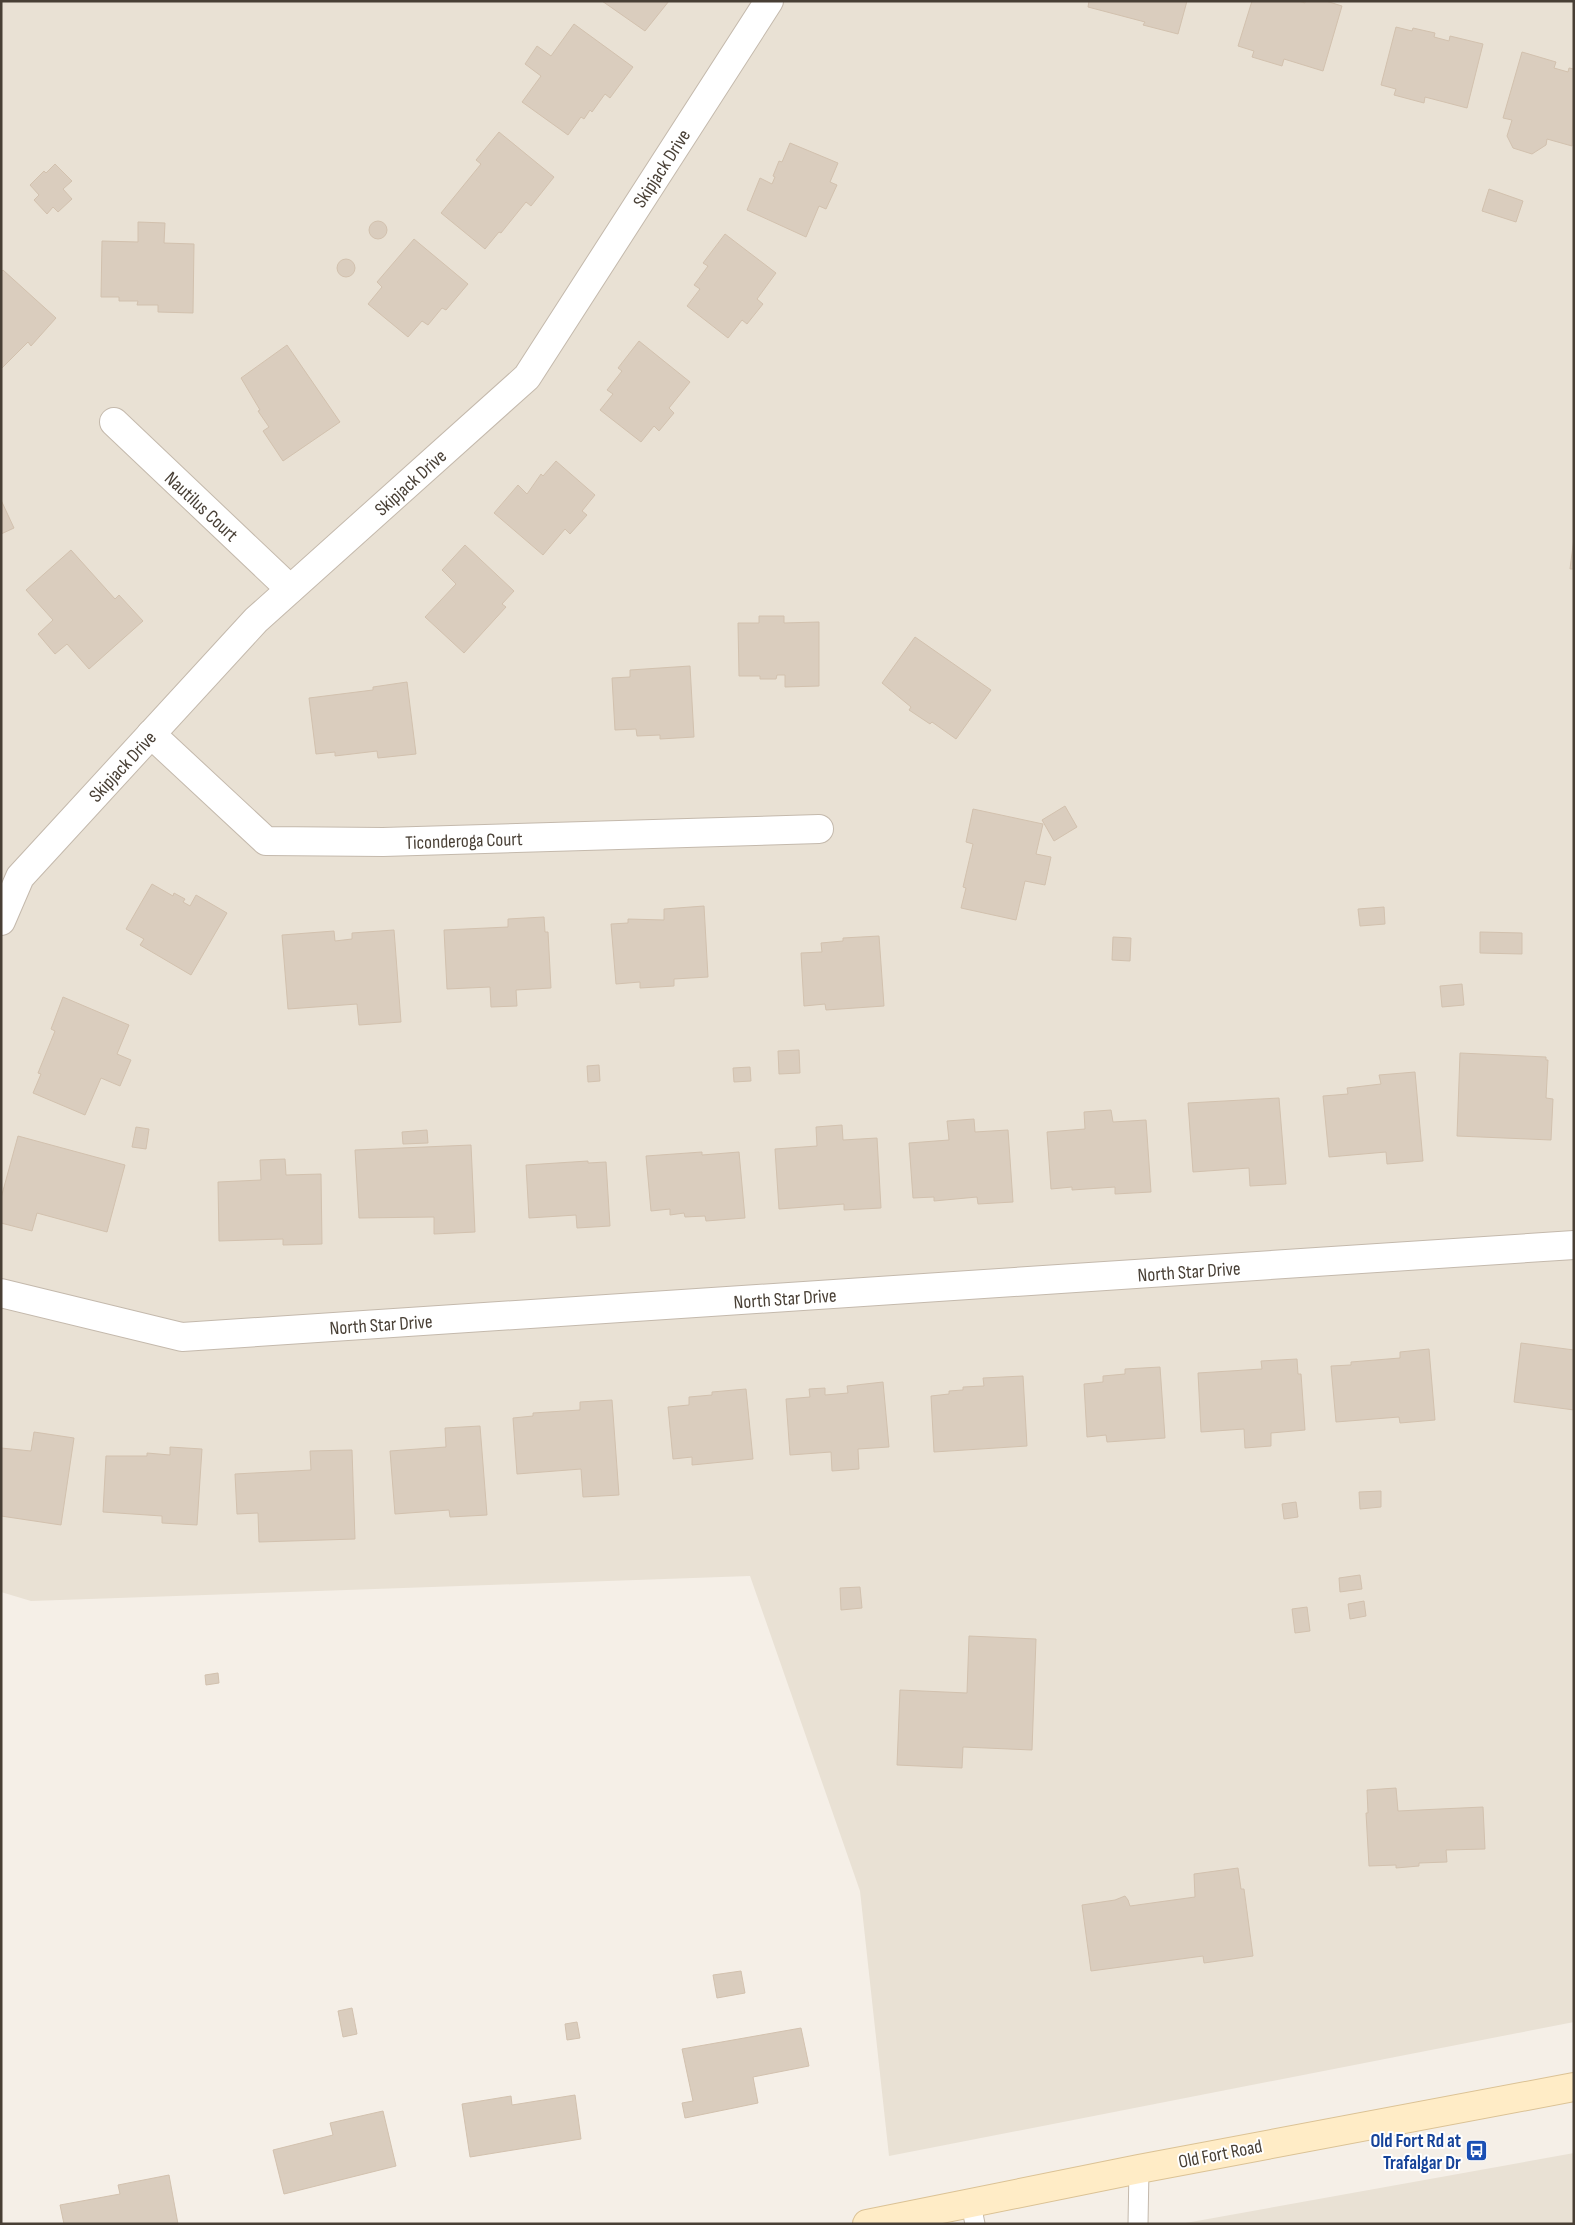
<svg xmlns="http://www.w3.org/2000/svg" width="1575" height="2225" viewBox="0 0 1575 2225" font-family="'Sofia Sans Condensed',sans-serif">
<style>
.residential{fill:#e9e1d4}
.building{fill:#dacdbe;stroke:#d2c1ae}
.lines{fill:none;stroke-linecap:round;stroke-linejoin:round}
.lane-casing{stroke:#c4b9ac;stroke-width:21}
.street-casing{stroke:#c4b9ac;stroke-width:30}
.secondary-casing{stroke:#dbc295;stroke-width:30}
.lane{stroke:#fff;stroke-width:19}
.street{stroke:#fff;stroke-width:28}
.secondary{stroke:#ffecc6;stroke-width:28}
.labels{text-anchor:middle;stroke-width:4;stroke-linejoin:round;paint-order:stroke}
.street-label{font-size:19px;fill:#483f35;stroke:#fff}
.transit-label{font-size:19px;font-weight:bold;fill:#164399;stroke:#fff;text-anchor:end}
</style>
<rect width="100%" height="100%" fill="#f5efe7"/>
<g class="residential">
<path d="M1 1H1574V2022L889 2156 860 1891 750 1576 31 1601 1 1592Z"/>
<path d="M1574 2153V2224H1180Z"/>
</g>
<g class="building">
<path d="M602 1H669L645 31Z"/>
<path d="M1089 1H1187L1178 34 1143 25 1145 22 1088 7Z"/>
<path d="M1252 1H1298L1305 3V1H1326L1342 6 1323 71 1284 59 1282 66 1252 57 1254 51 1238 46Z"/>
<path d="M574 24 633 67 610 98 605 94 592 112 590 110 584 119 581 117 568 135 522 102 541 76 525 64 537 46 551 56Z"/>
<path d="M1396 27 1412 31 1413 28 1435 33 1434 37 1449 41 1450 36 1483 44 1467 108 1425 97 1424 103 1394 95 1396 89 1381 85Z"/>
<path d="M1522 52 1556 62 1554 68 1568 72 1569 68 1574 69 1572 146 1547 139 1546 145 1532 154 1513 148 1507 136 1512 120 1503 118Z"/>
<path d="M499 132 554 177 531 206 526 202 501 233 499 232 485 249 441 213 481 164 476 160Z"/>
<path d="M790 143 838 163 830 182 837 185 826 209 819 206 806 237 747 210 760 178 772 184 775 177 773 176 779 161 782 162Z"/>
<path d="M55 164 72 181 63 189 72 199 58 212 53 207 47 214 34 200 39 195 30 185 44 171 46 173Z"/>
<path d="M1489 189 1523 201 1516 222 1482 211Z"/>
<circle cx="378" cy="230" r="9"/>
<path d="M138 222 165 223 164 243 194 244 193 313 158 312V305H137L138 301H119V297H101L102 241 138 242Z"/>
<path d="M725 234 776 273 757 299 763 304 747 324 742 320 728 338 687 306 700 289 694 285 708 266 703 263Z"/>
<path d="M414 239 468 284 446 310 442 308 428 325 422 321 408 337 368 304 382 287 377 282Z"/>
<circle cx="346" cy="268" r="9"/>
<path d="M3 270 56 318 31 346 28 342 1 369V272Z"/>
<path d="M639 341 690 382 669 408 674 413 659 431 654 426 641 442 600 410 613 394 607 390 622 371 618 368Z"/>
<path d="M287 345 340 422 283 461 263 431 269 427 258 411 260 410 241 378Z"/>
<path d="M556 461 595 495 582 511 587 515 570 534 565 529 543 555 494 513 518 485 527 494 541 474 543 476Z"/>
<path d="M1 500 14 528 1 534Z"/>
<path d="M1574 538V569H1570Z"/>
<path d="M465 545 514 591 502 604 506 607 464 653 425 617 456 584 442 570Z"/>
<path d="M71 550 115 599 119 595 143 621 89 669 67 644 55 654 38 634 53 620 26 590Z"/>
<path d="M759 616H784V623L819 622V686L785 687V675H777L776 679H760V676H739L738 623H759Z"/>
<path d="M915 637 991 690 956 739 932 722 930 724 909 710 911 707 882 683Z"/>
<path d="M690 666 694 737 660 739V735L637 736 636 729 615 730 612 678 630 677V670Z"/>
<path d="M407 682 416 754 378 758 377 751 335 756V752L316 754 309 698 373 690V687Z"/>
<path d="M1065 806 1077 827 1054 841 1042 820Z"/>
<path d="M973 809 1043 824 1036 854 1051 857 1045 885 1025 881 1016 920 961 908 966 888 963 887 973 844 966 842Z"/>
<path d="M152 884 173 896 174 893 185 899 183 902 190 906 196 895 227 913 191 975 140 945 144 939 126 929Z"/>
<path d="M704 906 708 977 674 979V986L640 988V982L616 984 611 924 628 923V919L664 920V909Z"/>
<path d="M1384 907 1385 924 1360 926 1358 909Z"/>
<path d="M544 917 545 932H548L551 988 516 990 517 1006 491 1007 490 987 447 989 444 930 508 927V919Z"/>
<path d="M394 930 401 1022 359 1025 357 1004 288 1009 282 935 334 931 335 941 352 939V933Z"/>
<path d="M1480 932 1522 933V954L1480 953Z"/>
<path d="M879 936 884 1006 826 1010 825 1004 804 1006 801 953 822 952 821 943 843 941V938Z"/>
<path d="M1113 937 1131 938 1130 961 1112 960Z"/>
<path d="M1462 984 1464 1005 1442 1007 1440 986Z"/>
<path d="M63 997 129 1025 117 1054 131 1060 120 1086 101 1078 85 1115 33 1093 41 1074 38 1073 55 1031 51 1029Z"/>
<path d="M799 1050 800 1073 779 1074 778 1051Z"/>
<path d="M1460 1053 1546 1057V1060H1548L1546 1098 1553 1099 1551 1140 1457 1136Z"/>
<path d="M599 1065 600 1081 588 1082 587 1066Z"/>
<path d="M750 1067 751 1081 734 1082 733 1068Z"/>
<path d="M1415 1072 1423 1161 1387 1164 1386 1152 1329 1157 1323 1096 1348 1094 1347 1088 1381 1084 1379 1075Z"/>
<path d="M1279 1098 1286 1184 1250 1186 1249 1168 1193 1172 1188 1103Z"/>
<path d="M1111 1110 1113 1122 1146 1120 1151 1192 1115 1194V1187L1072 1190V1187L1051 1189 1047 1132 1085 1129 1084 1112Z"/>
<path d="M974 1119 975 1132 1008 1130 1013 1202 978 1204 977 1197 934 1201V1197L913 1198 909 1143 949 1140 947 1121Z"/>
<path d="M842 1125 843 1140 877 1138 881 1208 844 1210V1204L779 1209 775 1149 817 1146 816 1127Z"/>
<path d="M136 1127 149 1129 146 1149 132 1147Z"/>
<path d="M427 1130 428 1143 403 1144 402 1132Z"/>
<path d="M18 1136 125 1165 107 1232 37 1213 32 1231 1 1223V1198Z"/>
<path d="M471 1145 475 1232 434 1234V1217L359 1218 355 1150Z"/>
<path d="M702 1152V1155L739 1152 745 1218 706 1221 705 1216 685 1217 684 1213 670 1215V1209L651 1211 646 1156Z"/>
<path d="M285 1159 286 1175 321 1174 322 1244 283 1245V1239L219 1241 218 1182 261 1180 260 1160Z"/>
<path d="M588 1161V1163L606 1162 610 1226 577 1228 576 1215 529 1218 526 1165Z"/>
<path d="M1521 1343 1574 1350V1410L1514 1402Z"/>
<path d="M1429 1349 1435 1420 1400 1423 1399 1417 1336 1422 1331 1366 1351 1365V1362L1400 1358V1352Z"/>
<path d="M1297 1359 1298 1374H1301L1305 1430 1271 1433V1446L1245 1448 1244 1429 1201 1432 1198 1373 1262 1369 1261 1361Z"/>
<path d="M1160 1367 1165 1438 1107 1442 1106 1435 1087 1437 1084 1384 1103 1382V1376L1125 1374V1369Z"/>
<path d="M1023 1376 1027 1446 934 1452 931 1396 949 1394V1391L963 1390V1387L984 1386 983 1378Z"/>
<path d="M883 1382 889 1447 858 1449 859 1469 832 1471 831 1452 790 1455 786 1399 810 1397 809 1389 825 1388V1395L848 1393 847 1386Z"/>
<path d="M746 1389 753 1459 692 1465V1457L673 1459 668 1407 689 1405V1397L712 1395V1392Z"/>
<path d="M612 1400 619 1495 583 1497 581 1469 517 1474 513 1418 533 1416V1413L580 1410V1402Z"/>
<path d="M480 1426 487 1515 450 1517 449 1510 395 1514 390 1451 446 1447 445 1428Z"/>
<path d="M34 1432 74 1438 61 1525 1 1516V1448L31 1451Z"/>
<path d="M170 1447 202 1449 197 1525 162 1523V1516L103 1512 106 1456H147V1453L170 1455Z"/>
<path d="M352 1450 355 1539 259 1542 258 1513 237 1514 235 1474 311 1470 310 1451Z"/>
<path d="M1381 1491V1507L1360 1509 1359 1492Z"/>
<path d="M1296 1502 1298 1517 1284 1519 1282 1504Z"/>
<path d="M1360 1575 1362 1589 1340 1592 1339 1578Z"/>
<path d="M860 1587 862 1608 841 1610 840 1588Z"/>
<path d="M1364 1601 1366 1616 1350 1619 1348 1604Z"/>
<path d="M1307 1607 1310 1631 1295 1633 1292 1609Z"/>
<path d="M969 1636 1036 1639 1032 1750 963 1747 962 1768 897 1765 900 1690 967 1693Z"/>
<path d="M218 1673 219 1683 206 1685 205 1675Z"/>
<path d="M1396 1788 1398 1811 1483 1807 1485 1849 1446 1850 1447 1862 1419 1863V1866L1396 1868V1865L1369 1866 1366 1813H1368L1367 1790Z"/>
<path d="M1238 1868 1241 1889H1244L1253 1956 1204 1963 1203 1956 1091 1971 1082 1905 1115 1900 1125 1896 1128 1900 1130 1906 1195 1897 1194 1874Z"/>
<path d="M741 1971 745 1993 717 1998 713 1975Z"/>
<path d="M352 2008 357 2034 343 2037 338 2011Z"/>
<path d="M577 2022 580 2038 567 2040 565 2024Z"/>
<path d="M801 2028 809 2066 753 2077 758 2103 685 2118 682 2103 693 2101 682 2049Z"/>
<path d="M575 2095 581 2139 470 2157 462 2104 511 2096 512 2105Z"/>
<path d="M383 2111 396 2166 284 2194 273 2150 333 2135 330 2123Z"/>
<path d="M169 2175 178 2224H64L60 2205 120 2194 118 2185Z"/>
</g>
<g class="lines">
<defs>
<g id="lane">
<path d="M971 2204 975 2224"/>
<path d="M1138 2224 1139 2169"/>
</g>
<g id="street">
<path d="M114 422 290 589"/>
<path d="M151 734 266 841 383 842 819 829"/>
<path d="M1 921 20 877 256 620 527 377 769 1"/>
<path d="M1 1293 182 1337 1574 1245"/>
</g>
<path id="secondary" d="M867 2224 1139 2169 1574 2087"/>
</defs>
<use href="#lane" class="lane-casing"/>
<use href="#street" class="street-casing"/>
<use href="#secondary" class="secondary-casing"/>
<use href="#lane" class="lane"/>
<use href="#street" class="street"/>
<use href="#secondary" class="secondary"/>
</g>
<defs>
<symbol id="bus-square" viewBox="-11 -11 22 22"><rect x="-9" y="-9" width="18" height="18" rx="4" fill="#1a4fb4" stroke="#fff"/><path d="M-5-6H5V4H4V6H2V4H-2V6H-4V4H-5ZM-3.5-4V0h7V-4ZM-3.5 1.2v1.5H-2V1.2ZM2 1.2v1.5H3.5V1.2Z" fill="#fff"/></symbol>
</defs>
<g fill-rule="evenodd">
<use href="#bus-square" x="1464" y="2138" width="25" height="25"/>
</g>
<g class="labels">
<g class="street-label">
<text transform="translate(661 168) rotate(-57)" y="7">Skipjack Drive</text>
<text transform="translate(410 482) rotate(-42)" y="7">Skipjack Drive</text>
<text transform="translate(202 506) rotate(43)" y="7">Nautilus Court</text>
<text transform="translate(122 766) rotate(-47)" y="7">Skipjack Drive</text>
<text transform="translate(464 840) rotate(-2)" y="7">Ticonderoga Court</text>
<text transform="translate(1189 1271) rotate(-4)" y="7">North Star Drive</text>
<text transform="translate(785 1298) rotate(-4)" y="7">North Star Drive</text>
<text transform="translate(381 1324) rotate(-4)" y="7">North Star Drive</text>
<text transform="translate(1220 2153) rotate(-11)" y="7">Old Fort Road</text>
</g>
<g class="transit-label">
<text x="1461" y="2147">Old Fort Rd at<tspan x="1461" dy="22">Trafalgar Dr</tspan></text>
</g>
</g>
<rect width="1575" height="2225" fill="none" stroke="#483f35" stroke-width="5"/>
</svg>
